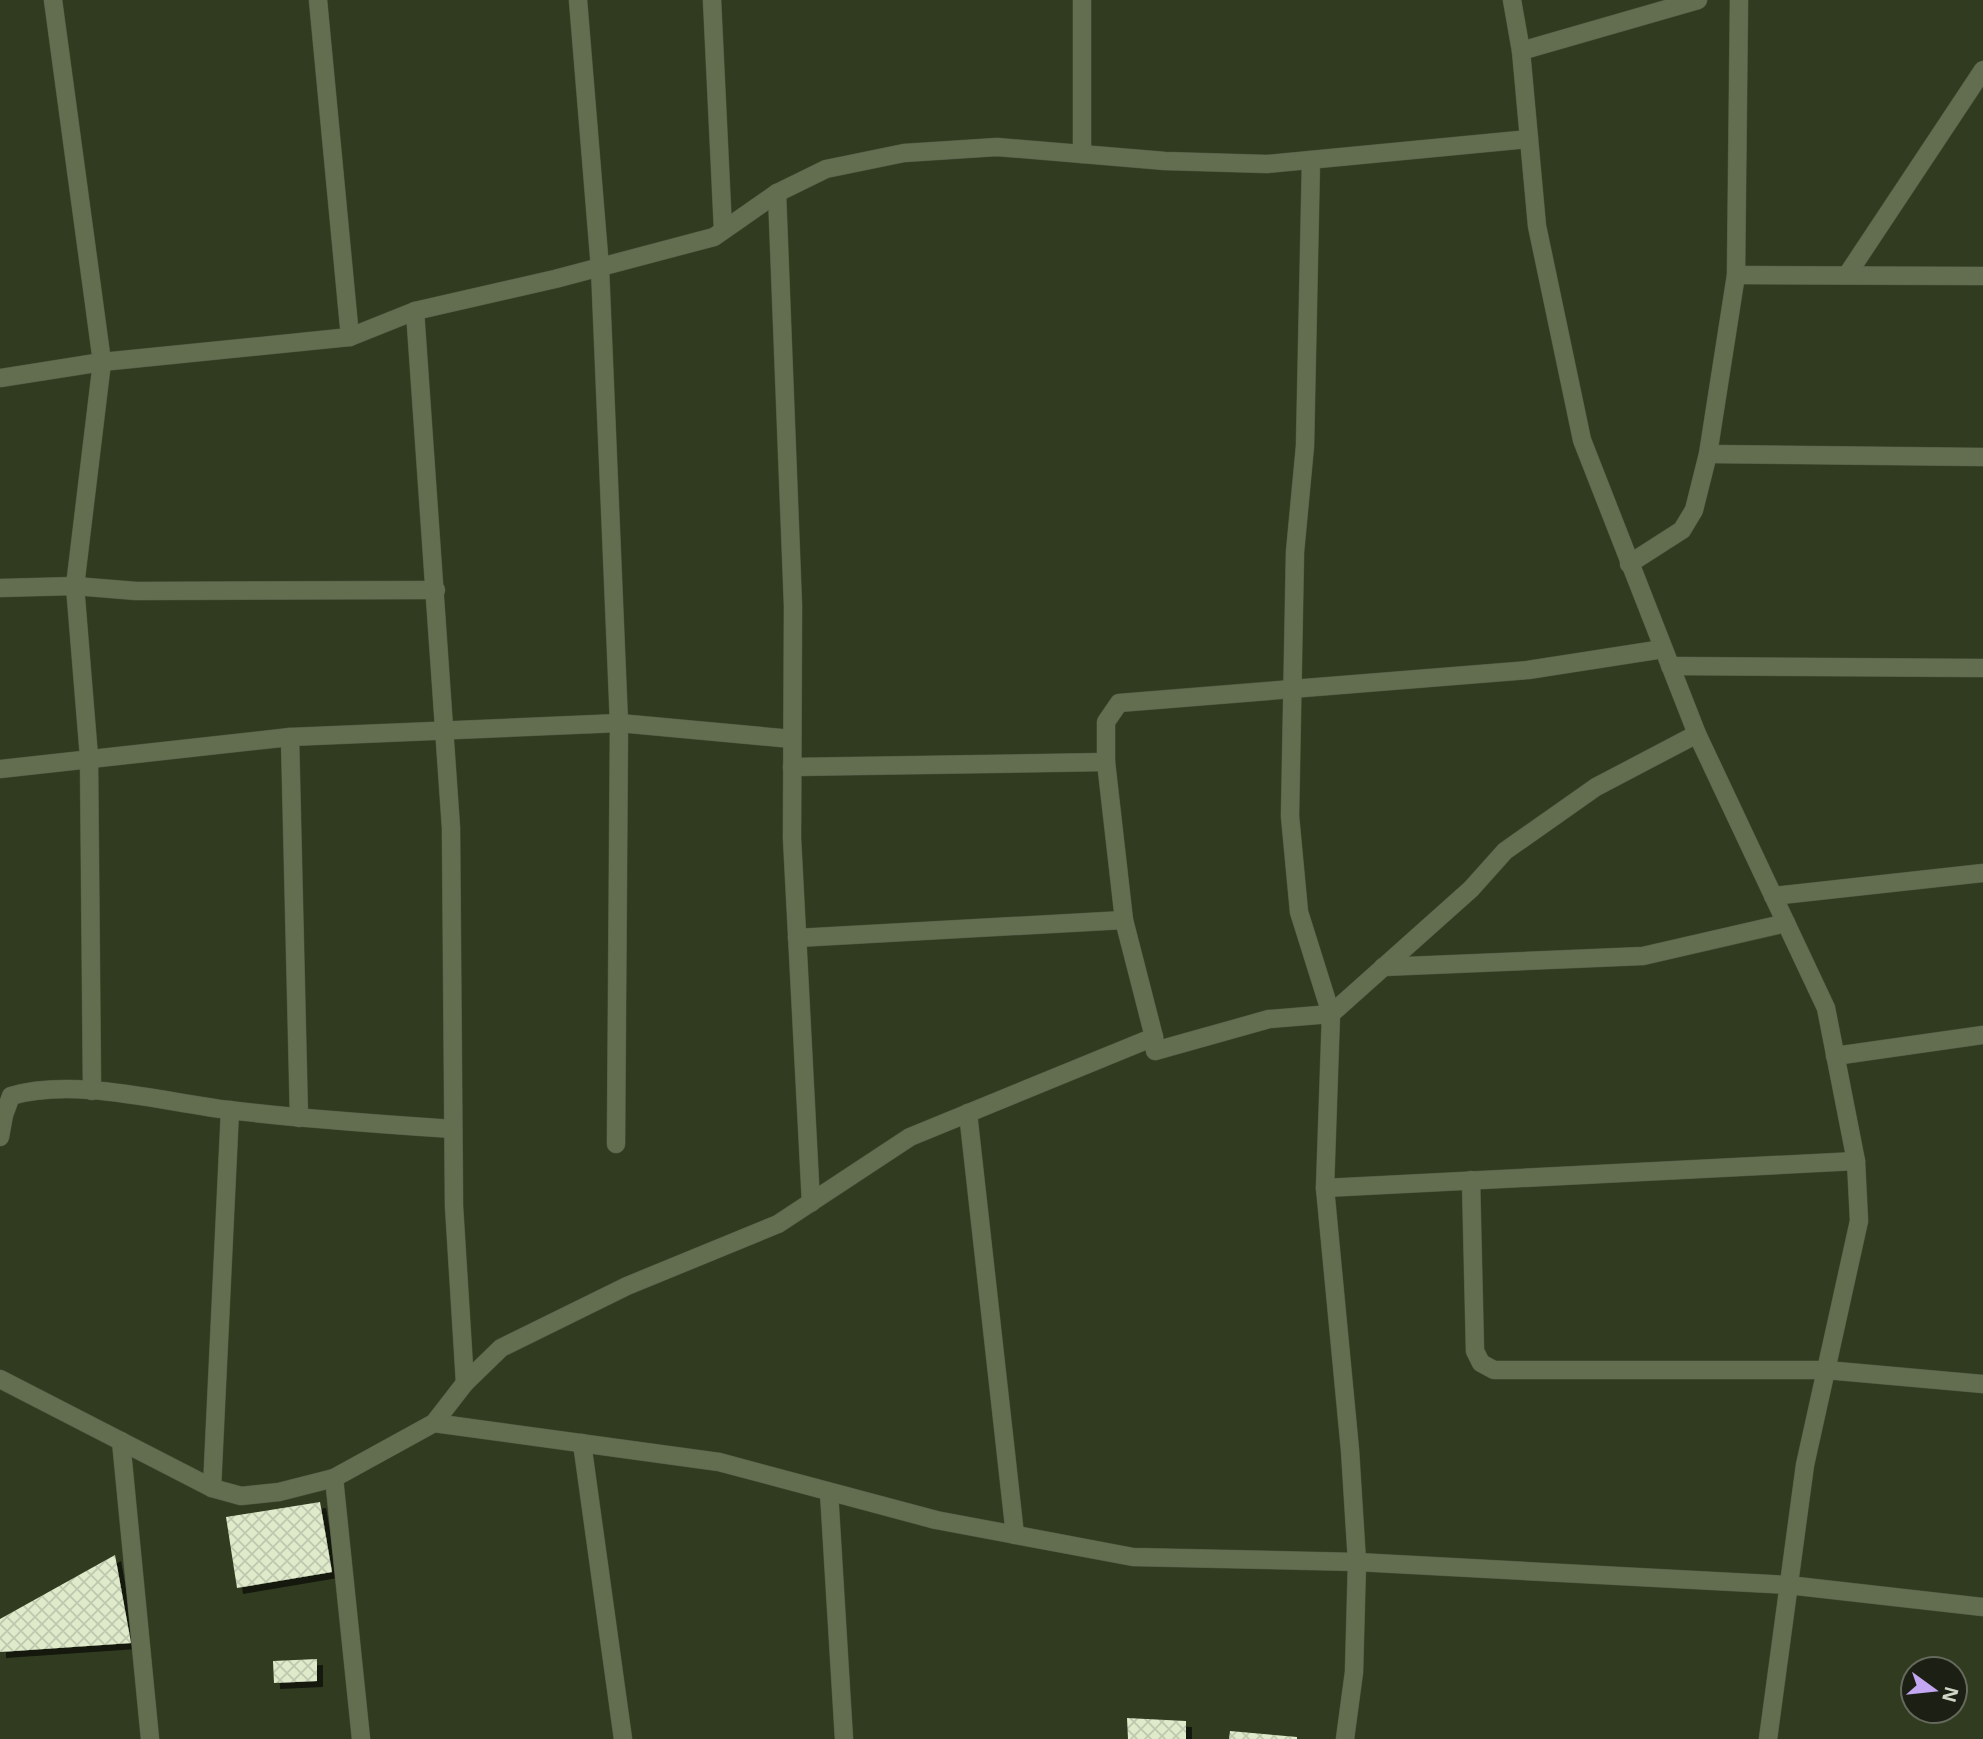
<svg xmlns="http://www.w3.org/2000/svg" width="1983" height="1739" viewBox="0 0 1983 1739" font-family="'Noto Sans',sans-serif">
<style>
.building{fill:url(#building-cross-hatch);filter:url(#shadow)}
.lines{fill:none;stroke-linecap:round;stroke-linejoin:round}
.street-casing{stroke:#505841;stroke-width:19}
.street{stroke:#636e51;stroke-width:18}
</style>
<defs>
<pattern id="building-cross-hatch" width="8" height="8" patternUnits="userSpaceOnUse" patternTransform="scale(1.75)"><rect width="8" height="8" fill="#deeaca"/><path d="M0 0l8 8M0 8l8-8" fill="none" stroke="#bec8ae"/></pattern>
<filter id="shadow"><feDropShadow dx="6" dy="6" stdDeviation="0" flood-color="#0009"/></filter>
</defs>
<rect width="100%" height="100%" fill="#313b20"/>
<g class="building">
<path d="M320 1502 332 1572 237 1588 226 1517Z"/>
<path d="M115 1555 131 1643 0 1652V1619Z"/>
<path d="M317 1659V1681L274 1683 273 1661Z"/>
<path d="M1127 1718 1186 1721V1739H1128Z"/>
<path d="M1230 1731 1297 1737V1739H1229Z"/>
</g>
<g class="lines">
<defs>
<g id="street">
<path d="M53 0 102 362 75 586 89 757 92 1091"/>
<path d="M318 0 350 337"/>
<path d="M578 0 600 268 619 723 616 1144"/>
<path d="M712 0 723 230"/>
<path d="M1082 0V154"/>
<path d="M1512 0 1521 51 1537 226 1582 440 1697 734 1826 1008 1856 1161 1859 1221 1805 1465 1768 1739"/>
<path d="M1521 51 1698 0"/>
<path d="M1311 160 1305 446 1295 552 1290 816 1299 912 1331 1014 1325 1188 1350 1450 1357 1562 1354 1672 1345 1739"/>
<path d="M777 193 793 606 792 838 811 1203"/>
<path d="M1736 275 1983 276"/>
<path d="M1847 275 1983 70"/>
<path d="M415 311 451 828 454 1206 465 1383"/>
<path d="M0 378 102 362 350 337 415 311 555 279 714 237 777 193 826 169 904 153 997 147 1165 161 1267 164 1529 139"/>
<path d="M1708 454 1983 457"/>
<path d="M1629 564 1682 530 1694 510 1708 454 1736 275 1739 0"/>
<path d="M0 588 75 586 136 591 436 590"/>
<path d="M1670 666 1983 668"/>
<path d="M290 737 299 1118"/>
<path d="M792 767 1106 762"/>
<path d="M0 769 290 737 619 723 792 739"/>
<path d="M1773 896 1983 873"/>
<path d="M797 938 1124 920"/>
<path d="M1383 967 1643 956 1786 923"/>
<path d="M1154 1037 1124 920 1106 762V722L1119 703 1528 670 1663 649"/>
<path d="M1835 1056 1983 1035"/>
<path d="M968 1113 1015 1535"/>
<path d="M0 1137 4 1115 11 1096C75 1077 163 1102 229 1110 303 1119 378 1124 453 1129"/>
<path d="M1471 1180 1475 1351 1481 1363 1494 1370H1826L1983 1384"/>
<path d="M1325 1188 1856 1161"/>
<path d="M0 1379 212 1488 241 1496 279 1492 334 1478 434 1423 465 1383 501 1348 627 1286 778 1224 910 1137 1154 1037 1155 1051 1269 1019 1331 1014 1471 889 1505 851 1596 787 1697 734"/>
<path d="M434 1423 719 1462 936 1520 1133 1557 1357 1562 1788 1585 1983 1607"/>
<path d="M121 1441 150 1739"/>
<path d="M582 1443 623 1739"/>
<path d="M334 1478 361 1739"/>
<path d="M212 1488 230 1110"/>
<path d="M829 1492 844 1739"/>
</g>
</defs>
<use href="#street" class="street-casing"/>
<use href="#street" class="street"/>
</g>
<g transform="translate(1934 1690) rotate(105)"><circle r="33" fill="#1c2014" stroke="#64695c" stroke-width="2"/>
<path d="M0-5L12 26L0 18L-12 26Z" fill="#c4a7f2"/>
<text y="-10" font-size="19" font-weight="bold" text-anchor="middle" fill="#d1d7c7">N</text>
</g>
</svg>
